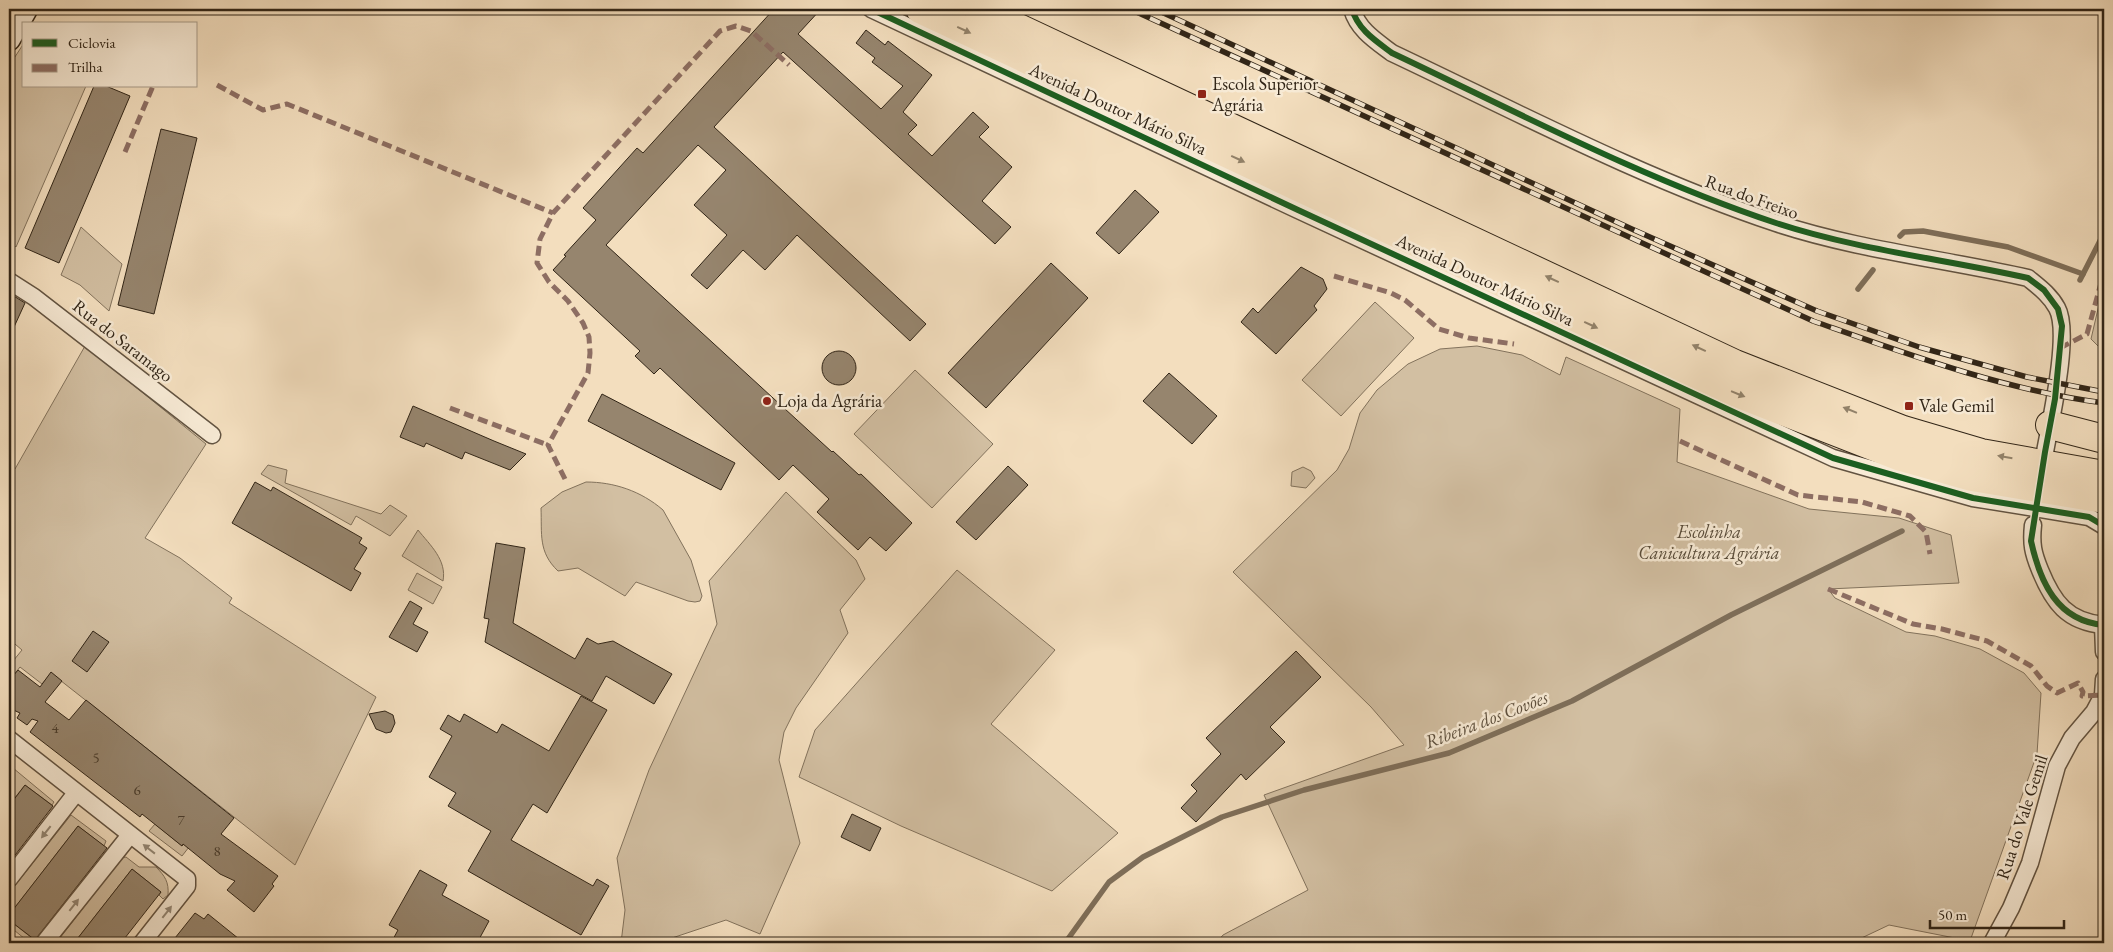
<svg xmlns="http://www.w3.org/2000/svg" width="2113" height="952" viewBox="0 0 2113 952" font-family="'EB Garamond',serif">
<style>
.green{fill:#d2bfa2;stroke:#82725c}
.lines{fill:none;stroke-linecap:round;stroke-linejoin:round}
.stream{stroke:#7e6e59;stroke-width:5.5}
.building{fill:#96856e;stroke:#312517}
.street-casing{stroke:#625341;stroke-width:19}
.secondary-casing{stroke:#312517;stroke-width:25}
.highway-casing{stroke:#312517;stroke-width:30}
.street{stroke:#f7ead5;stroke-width:16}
.secondary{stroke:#f7ead5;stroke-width:22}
.highway{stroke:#f3debe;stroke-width:28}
.rail-casing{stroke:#312517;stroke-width:5.5}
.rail{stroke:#f7ead5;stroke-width:4;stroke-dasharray:11;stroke-linecap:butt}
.quiet{stroke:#8d6e63;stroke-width:5;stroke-dasharray:10 5;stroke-linecap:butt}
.cycleway-casing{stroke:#f7ead5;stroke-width:9}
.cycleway{stroke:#1b5e20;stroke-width:6}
.oneway{fill:#92826a}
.oneway2{fill:#948876}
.poi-dot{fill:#8f2418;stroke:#f7ead5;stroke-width:2}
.labels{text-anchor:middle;stroke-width:5;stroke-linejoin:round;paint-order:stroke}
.number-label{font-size:15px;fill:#4a3d2d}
.poi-label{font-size:18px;fill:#312517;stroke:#f7ead5;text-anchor:start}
.street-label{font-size:18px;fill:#312517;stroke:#f7ead5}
.park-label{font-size:18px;font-style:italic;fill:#594c3a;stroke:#f7ead5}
.water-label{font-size:19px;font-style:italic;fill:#5e503e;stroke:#f7ead5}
</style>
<rect width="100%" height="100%" fill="#f3debe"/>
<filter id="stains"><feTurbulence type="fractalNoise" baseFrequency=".004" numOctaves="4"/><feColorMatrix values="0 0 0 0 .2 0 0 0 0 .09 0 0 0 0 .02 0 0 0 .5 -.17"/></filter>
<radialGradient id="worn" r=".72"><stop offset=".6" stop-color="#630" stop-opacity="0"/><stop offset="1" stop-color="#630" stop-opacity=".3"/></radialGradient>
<g class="green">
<path d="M24 43V86H86L16 247 9 241V66Z"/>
<path d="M81 227 122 264 109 311 80 285 61 275Z"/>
<path d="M2104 283V352L2091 339Z"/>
<path d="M1375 302 1414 338 1341 416 1302 380Z"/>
<path d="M85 346 206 444 145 538 180 558 232 598 229 603 376 697 295 865 51 673 42 684 20 667 9 681V666L22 650 9 639V467L15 469Z"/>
<path d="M1477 346 1522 355 1560 375 1566 357 1680 409 1677 462 1809 509 1899 518 1951 535 1959 583 1828 589 1835 598 1906 632 1935 636 1980 649 2024 673 2041 693 2037 754 1970 941 1889 925 1851 943H1216L1223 935 1308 890 1264 795 1404 745 1371 707 1233 572 1337 470 1349 449 1360 413 1377 390 1408 364 1440 349Z"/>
<path d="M915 370 993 444 932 508 854 434Z"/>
<path d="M268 465 287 470 285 483 381 514 390 505 407 516 390 536 356 516 351 525 261 474Z"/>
<path d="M1303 467 1311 471 1315 478 1306 488 1291 486 1292 472Z"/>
<path d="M586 482C614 482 641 491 663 510L691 560 702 596 700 601 695 602 688 601 636 582 625 596 578 568 558 571C538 552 542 534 541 508L562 492Z"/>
<path d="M786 492 856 560 865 579 840 610 848 633 796 708 784 732 779 760 800 843 760 934 726 920 669 939 667 943H621L625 910 617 858 649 770 717 624 709 581Z"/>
<path d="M418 530C430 545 447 560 443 581L402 556Z"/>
<path d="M957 570 1055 650 991 724 1118 833 1052 891 901 826 799 777 815 730Z"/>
<path d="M417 573 442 587 433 604 408 590Z"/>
<path d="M11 764 13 768 54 802 52 805 25 785 9 805V766Z"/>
<path d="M71 815 106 841 104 846 78 826 9 915V893Z"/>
<path d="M155 824 182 846 198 825 207 824 182 856 149 831Z"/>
<path d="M126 857 139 867H156C165 876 169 882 168 895L163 899 159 895 161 892 132 869 74 943H56L122 858Z"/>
<path d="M9 920 37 942 30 943 9 926Z"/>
</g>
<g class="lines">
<g class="stream">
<path d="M1900 236 1904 232 1923 231 2008 247 2083 274"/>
<path d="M2080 280 2104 233"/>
<path d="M1858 289 1873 270"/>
<path d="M1065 943 1109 882 1143 857 1222 817 1304 790 1449 753 1572 701 1731 615 1902 531"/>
</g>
</g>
<g class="building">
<path d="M774 9H821L798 34 881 109 903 86 872 62 875 58 856 43 866 30 885 45 888 41 932 75 903 112 917 125 908 134 932 156 973 112 989 127 979 137 1012 167 982 201 1011 227 995 244 783 52 714 127 926 324 910 341 797 235 765 270 743 250 707 289 691 275 727 235 694 205 726 170 698 145 606 245 832 452 833 451 859 475 861 474 912 523 886 551 870 537 858 550 817 512 829 499 793 465 779 480 660 368 654 374 635 356 640 351 553 270 566 256 564 255 596 220 583 208 637 148 643 153Z"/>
<path d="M94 86H106L130 96 59 263 25 248Z"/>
<path d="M161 129 197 138 154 314 118 305Z"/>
<path d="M1135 190 1159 212 1119 254 1096 233Z"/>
<path d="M1051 263 1088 298 986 408 948 373Z"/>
<path d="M1301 267 1323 279 1327 289 1314 306 1317 310 1276 354 1241 322 1253 308 1258 313Z"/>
<path d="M9 293 25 303 9 338Z"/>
<circle cx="839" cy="368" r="17"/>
<path d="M1169 373 1217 416 1192 444 1143 401Z"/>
<path d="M602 394 735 463 721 490 588 421Z"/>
<path d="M413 406 494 441 526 454 510 470 465 452 462 459 426 443 424 447 400 437Z"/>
<path d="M1008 466 1028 485 976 540 956 522Z"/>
<path d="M255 482 271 491 273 487 362 538 359 543 367 548 354 569 361 573 351 591 232 523Z"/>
<path d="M496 543 525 548 513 623 575 659 587 638 598 644 613 641 672 674 654 704 606 676 592 701 485 642 489 619 484 618Z"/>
<path d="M410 601 422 608 413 624 428 632 417 652 389 637Z"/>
<path d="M93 631 109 642 87 672 72 661Z"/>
<path d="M1296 651 1321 677 1270 727 1285 742 1246 780 1241 774 1196 822 1181 808 1197 791 1191 785 1221 754 1206 738Z"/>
<path d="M18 670 40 687 51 672 62 681 45 702 69 720 86 700 234 818 221 834 278 876 272 884 274 886 254 912 227 890 235 881 220 874 183 844 182 846 142 814 140 817 30 732 38 721 32 719 27 725 17 718 20 713 9 708V681Z"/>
<path d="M581 696 607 710 547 813 533 804 511 840 593 886 597 879 609 886 581 935 468 871 491 831 448 806 456 793 429 777 452 736 440 729 448 715 460 722 464 714 497 733 502 724 549 751Z"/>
<path d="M385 711 393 715 395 723 391 732 386 733 376 729 369 714Z"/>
<path d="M25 785 53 806 9 863V806Z"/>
<path d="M852 814 881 828 870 851 841 837Z"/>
<path d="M78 826 107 848 35 940 9 920V915Z"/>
<path d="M132 869 161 892 121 943H74Z"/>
<path d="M420 870 447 885 442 895 489 921 477 943H391L398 930 389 925Z"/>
<path d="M195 913 204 919 208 914 244 943H171Z"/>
</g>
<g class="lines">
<defs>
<g id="street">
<path d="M871 9 1298 210 1833 458 1973 498 2089 517 2104 526"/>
<path d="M1352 9C1358 30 1376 41 1392 53 1519 113 1644 179 1776 223 1858 250 1944 259 2028 278 2039 287 2050 295 2057 308 2071 333 2050 423 2045 452"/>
<path d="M9 281 34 297 212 435"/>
<path d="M2033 525C2031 544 2033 553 2040 570 2053 602 2067 622 2104 625"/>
<path d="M2103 625 2104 652"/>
<path d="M9 739 187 879V886L142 943"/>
<path d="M9 879 76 793"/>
<path d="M44 943 130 835"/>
<path d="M1992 943 2011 908 2030 863 2057 766 2072 738 2094 712 2103 695 2104 679"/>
</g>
<path id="secondary" d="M9 39 26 9"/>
<g id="highway">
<path d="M920 9 1734 392 1898 456 1972 477 2104 499"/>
<path d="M978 9 1735 364 1903 430 1981 453 2104 475"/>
<path d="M2050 425 2104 439"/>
</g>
</defs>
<use href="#street" class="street-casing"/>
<use href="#secondary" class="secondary-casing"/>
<use href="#highway" class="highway-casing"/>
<use href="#street" class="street"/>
<use href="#secondary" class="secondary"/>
<use href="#highway" class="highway"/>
<defs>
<g id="rail">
<path d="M1130 9 1813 321C1907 354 2004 390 2104 403"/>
<path d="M1155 9 1634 230 1817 311 1919 347 2027 377 2104 392"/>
</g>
</defs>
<use href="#rail" class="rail-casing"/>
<use href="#rail" class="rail"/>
<g class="quiet">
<path d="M217 85 263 110 287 104 553 213"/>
<path d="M125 152 153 86"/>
<path d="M1334 276 1391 293 1405 300 1439 329 1469 338 1514 344"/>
<path d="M2060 348 2087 334 2104 272"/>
<path d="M450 408 548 445"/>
<path d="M1680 441 1798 495 1862 502 1910 516 1926 532 1930 554"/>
<path d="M565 479 548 445 588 373 590 353 589 337 583 323 568 301 549 282 537 263 540 239 553 213 720 31 736 26 751 31 789 65"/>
<path d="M1828 589 1913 624 1942 629 1987 641 2031 666 2047 686 2057 693 2078 683 2083 692 2082 696 2103 695"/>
</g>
<defs>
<g id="cycleway">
<path d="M871 9 1298 210 1833 458 1973 498 2089 517 2104 526"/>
<path d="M1352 9C1358 30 1376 41 1392 53 1519 113 1644 179 1776 223 1858 250 1944 259 2028 278L2044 290 2058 309 2062 326 2055 399 2045 452 2031 541C2040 582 2057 621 2104 625"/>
</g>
</defs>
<use href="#cycleway" class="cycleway-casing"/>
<use href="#cycleway" class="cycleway"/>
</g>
<defs><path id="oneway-solid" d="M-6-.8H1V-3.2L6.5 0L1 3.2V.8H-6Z" transform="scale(1.25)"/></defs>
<g class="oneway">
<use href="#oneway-solid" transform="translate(964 30) rotate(25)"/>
<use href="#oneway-solid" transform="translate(1238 159) rotate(25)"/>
<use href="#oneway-solid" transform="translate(1552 279) rotate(-155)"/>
<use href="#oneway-solid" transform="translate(1591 325) rotate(25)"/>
<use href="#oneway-solid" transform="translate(1699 348) rotate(-155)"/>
<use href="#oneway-solid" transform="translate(1738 394) rotate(22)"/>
<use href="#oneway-solid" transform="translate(1850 410) rotate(-158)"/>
<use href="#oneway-solid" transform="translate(2005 457) rotate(-170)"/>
</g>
<g class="oneway2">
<use href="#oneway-solid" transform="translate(46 832) rotate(128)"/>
<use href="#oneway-solid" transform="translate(149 849) rotate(-142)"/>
<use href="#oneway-solid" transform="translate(74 905) rotate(-52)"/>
<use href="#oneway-solid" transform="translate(167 912) rotate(-52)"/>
</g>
<g class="poi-dot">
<rect x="1197" y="89" width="10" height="10" rx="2.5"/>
<circle cx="767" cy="401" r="5"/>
<rect x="1904" y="401" width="10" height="10" rx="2.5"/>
</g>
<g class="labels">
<g class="number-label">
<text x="55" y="733">4</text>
<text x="96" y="763">5</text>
<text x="137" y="795">6</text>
<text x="181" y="825">7</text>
<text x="217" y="856">8</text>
</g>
<g class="poi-label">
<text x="1212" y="90">Escola Superior<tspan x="1212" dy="21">Agrária</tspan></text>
<text x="777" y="407">Loja da Agrária</text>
<text x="1919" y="412">Vale Gemil</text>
</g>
<g class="street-label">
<text transform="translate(1118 109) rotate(25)" y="6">Avenida Doutor Mário Silva</text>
<text transform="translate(1752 197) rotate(20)" y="6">Rua do Freixo</text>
<text transform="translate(1485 280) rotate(25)" y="6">Avenida Doutor Mário Silva</text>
<text transform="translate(123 341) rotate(38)" y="6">Rua do Saramago</text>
<text transform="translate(2022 817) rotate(-72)" y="6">Rua do Vale Gemil</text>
</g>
<g class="park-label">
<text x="1709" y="538">Escolinha<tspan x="1709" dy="21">Canicultura Agrária</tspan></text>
</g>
<g class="water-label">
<text transform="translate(1486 719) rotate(-21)" y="7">Ribeira dos Covões</text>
</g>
</g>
<rect width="2113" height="952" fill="none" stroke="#f3debe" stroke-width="30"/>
<rect x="10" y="10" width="2093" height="932" fill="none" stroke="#312517" stroke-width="2.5"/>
<rect x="15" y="15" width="2083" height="922" fill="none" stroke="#312517"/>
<rect x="22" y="22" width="175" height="65" fill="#f7ead5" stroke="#a89b89"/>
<rect x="32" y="39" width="25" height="8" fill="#1b5e20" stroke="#a89b89"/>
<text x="68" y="48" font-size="15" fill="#312517">Ciclovia</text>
<rect x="32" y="64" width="25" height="8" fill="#8d6e63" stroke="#a89b89"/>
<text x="68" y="72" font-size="15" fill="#312517">Trilha</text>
<path d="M1930 920v8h134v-8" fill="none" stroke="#312517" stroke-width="2.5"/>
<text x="1938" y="920" font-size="15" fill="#312517" stroke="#f7ead5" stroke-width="4" paint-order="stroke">50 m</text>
<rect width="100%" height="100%" filter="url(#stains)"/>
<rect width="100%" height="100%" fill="url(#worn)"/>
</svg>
